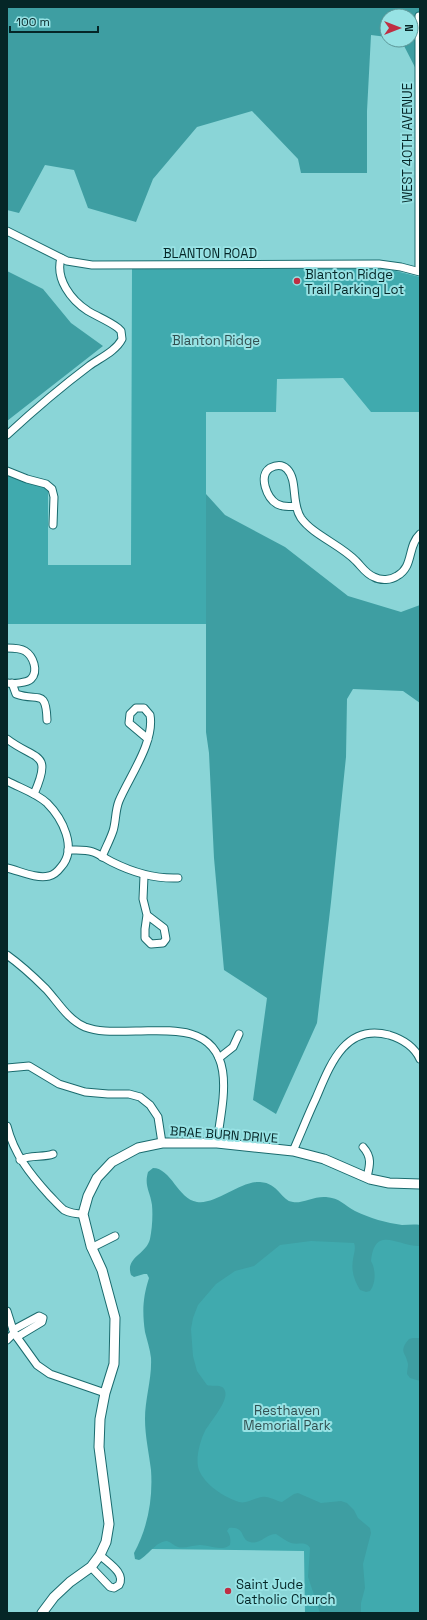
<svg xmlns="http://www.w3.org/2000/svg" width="427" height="1620" viewBox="0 0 427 1620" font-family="'Space Grotesk',sans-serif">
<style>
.green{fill:#40aaae}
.forest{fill:#3e9ea2}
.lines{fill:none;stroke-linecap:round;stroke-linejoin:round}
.minor-casing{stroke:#1a6b6e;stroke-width:9}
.tertiary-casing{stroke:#1a6b6e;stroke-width:11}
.minor{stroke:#fff;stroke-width:7}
.tertiary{stroke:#fff;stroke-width:9}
.poi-dot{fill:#bf2e43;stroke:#97e2e4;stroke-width:1.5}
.labels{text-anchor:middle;stroke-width:4;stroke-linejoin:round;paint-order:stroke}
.street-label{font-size:13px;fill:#052627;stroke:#97e2e4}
.poi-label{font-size:13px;fill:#052627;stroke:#97e2e4;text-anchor:start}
.park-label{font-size:13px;fill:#325051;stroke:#97e2e4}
</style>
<rect width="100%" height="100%" fill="#8ad5d7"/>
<g class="green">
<path d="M132 269H377L392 270 420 277V412H371L343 378 277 379 276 412H206V624H7V473L27 483 43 485 48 488V565H131Z"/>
<path d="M246 1198 420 1231V1613H305L304 1551 152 1549 155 1298Z"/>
</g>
<g class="forest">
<path d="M7 7H420V77L401 40H411V16H387V37L371 35 367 111V173H301L298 159 252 111 197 127 153 179 136 222 88 208 74 170 45 165 19 213 7 210Z"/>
<path d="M7 271 43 289 71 323 103 346 7 421Z"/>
<path d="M206 494 225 515 285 547 348 596 401 612 420 605V703L403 691 353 689 347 699 346 757 331 902 317 1023 276 1114 253 1100 267 998 224 970 214 858 209 753 206 732Z"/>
<path d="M153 1168C171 1168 178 1199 197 1202 216 1205 240 1181 260 1182 279 1183 281 1201 293 1202 301 1204 314 1196 326 1197 340 1198 344 1205 355 1211 369 1218 387 1223 402 1225 408 1225 414 1224 420 1225V1246C398 1247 375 1224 371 1261 376 1270 376 1283 370 1291L366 1292 360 1290C354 1280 351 1271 353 1259 354 1253 356 1248 354 1243L311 1241 280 1245 254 1266 235 1271 216 1284 198 1305 193 1318 191 1329 193 1356 197 1371 207 1385C213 1387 223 1383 225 1391 229 1401 210 1422 205 1431 200 1441 195 1459 199 1470 205 1485 224 1497 239 1502 247 1504 254 1498 262 1497 270 1496 275 1501 282 1502L294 1494 298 1493 321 1503 341 1501 347 1503 354 1510 358 1518 370 1528 371 1533 363 1564 365 1588 361 1603V1613H320L308 1577 310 1548C306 1541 298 1545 291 1543 286 1541 281 1537 276 1534 266 1534 260 1545 250 1542 240 1540 246 1526 229 1528L227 1531C230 1535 231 1539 230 1545 221 1552 210 1545 200 1545 193 1545 184 1549 178 1547 174 1546 171 1542 167 1541 156 1541 148 1556 139 1560L135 1559 134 1553C148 1527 153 1499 151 1470 149 1453 145 1436 145 1419 145 1398 152 1379 151 1358 150 1349 147 1340 145 1332 142 1311 143 1297 149 1278L147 1274H144L134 1277 131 1275C125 1257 146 1255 150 1239 152 1229 153 1216 152 1205 150 1191 144 1186 148 1172Z"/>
<path d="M413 1338H420V1381L410 1378 407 1374C407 1371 408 1367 408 1364 406 1352 398 1352 409 1339Z"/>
</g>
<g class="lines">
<defs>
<g id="minor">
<path d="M419 16V271"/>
<path d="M7 231 67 261 92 265 379 264 401 267 420 272"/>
<path d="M7 435C33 411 61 387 89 366 100 358 116 351 122 339L121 331 118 328C109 321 98 317 88 311 71 300 55 279 61 258"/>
<path d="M7 471 27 479 46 484 52 489 54 497 53 525"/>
<path d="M295 506C289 507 283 507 277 504 267 498 258 476 270 468 276 465 282 464 287 469 298 480 291 503 301 518 313 535 341 545 356 561 362 567 366 574 374 577 381 581 391 580 397 576 414 567 407 546 420 534"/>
<path d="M7 648C13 648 20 648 25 651 33 656 39 671 31 679 27 683 13 684 7 683"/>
<path d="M12 683 16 694C38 702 46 688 47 720"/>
<path d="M7 739C36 761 53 751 34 794"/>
<path d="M7 781C20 788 36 793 47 803 62 818 78 848 61 867 58 871 54 875 49 876 36 879 20 871 7 868"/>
<path d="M68 850C76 850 85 849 93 852 99 854 106 859 112 862 134 873 154 879 178 878"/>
<path d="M102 857C105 849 110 840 113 831 116 822 115 811 119 801 129 777 155 742 150 715L144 708H136L130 714 129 723 148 739"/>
<path d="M144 876 143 899 147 915 145 929V938L151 944 163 943 166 939 164 928 147 915"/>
<path d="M7 955C21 965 34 977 46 989 58 1002 68 1020 85 1027 101 1033 119 1031 136 1031 154 1031 173 1029 191 1034 239 1048 221 1107 217 1143"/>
<path d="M219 1058 233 1047 239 1034"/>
<path d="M7 1068 29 1066 59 1084 85 1092 108 1094H129L140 1097 150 1105 158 1117 162 1143"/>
<path d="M7 1126C14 1154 30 1174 49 1195 54 1200 59 1206 64 1210 70 1213 76 1214 83 1214"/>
<path d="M363 1147C372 1157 370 1165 367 1177"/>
<path d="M293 1151C301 1133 308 1115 316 1098 330 1065 345 1023 389 1035 402 1039 414 1046 420 1059"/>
<path d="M20 1160C30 1154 43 1158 53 1154"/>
<path d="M91 1248 115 1236"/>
<path d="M7 1311 14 1333 37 1365 50 1374 105 1393"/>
<path d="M13 1330 39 1316 43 1318 42 1322 17 1337"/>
<path d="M7 1340 14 1333"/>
<path d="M91 1567 110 1587 114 1588 119 1585C126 1573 108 1563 100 1555"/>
</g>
<path id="tertiary" d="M42 1613 54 1597 70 1582 91 1567 100 1555 106 1542 109 1524 99 1447 100 1419 105 1393 114 1364 115 1318 102 1270 91 1246 83 1214 88 1196 97 1178 112 1162 138 1148 162 1143H217L293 1151 324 1159 370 1179 389 1183 420 1184"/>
</defs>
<use href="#minor" class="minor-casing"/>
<use href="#tertiary" class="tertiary-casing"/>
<use href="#minor" class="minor"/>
<use href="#tertiary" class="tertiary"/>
</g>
<g class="poi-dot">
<circle cx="297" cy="281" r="4"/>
<circle cx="228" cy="1591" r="4"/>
</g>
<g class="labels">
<g class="street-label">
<text transform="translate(407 143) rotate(-90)" y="5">WEST 40TH AVENUE</text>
<text x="210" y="258">BLANTON ROAD</text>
<text transform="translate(224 1134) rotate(4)" y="5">BRAE BURN DRIVE</text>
</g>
<g class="poi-label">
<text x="305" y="279">Blanton Ridge<tspan x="305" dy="15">Trail Parking Lot</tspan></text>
<text x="236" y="1589">Saint Jude<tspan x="236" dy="15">Catholic Church</tspan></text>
</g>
<g class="park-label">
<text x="216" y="345">Blanton Ridge</text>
<text x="287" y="1415">Resthaven<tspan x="287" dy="15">Memorial Park</tspan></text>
</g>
</g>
<rect width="427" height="1620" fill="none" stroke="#052627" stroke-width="16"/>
<g transform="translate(399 28) rotate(90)"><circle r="19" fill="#97e2e4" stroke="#5d9798"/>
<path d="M0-3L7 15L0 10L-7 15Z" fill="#bf2e43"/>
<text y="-6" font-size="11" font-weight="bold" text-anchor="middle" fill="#052627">N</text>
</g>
<path d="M10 26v6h88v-6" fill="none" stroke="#052627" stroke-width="2"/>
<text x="16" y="26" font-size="12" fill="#052627" stroke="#97e2e4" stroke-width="3" paint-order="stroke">100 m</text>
</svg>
